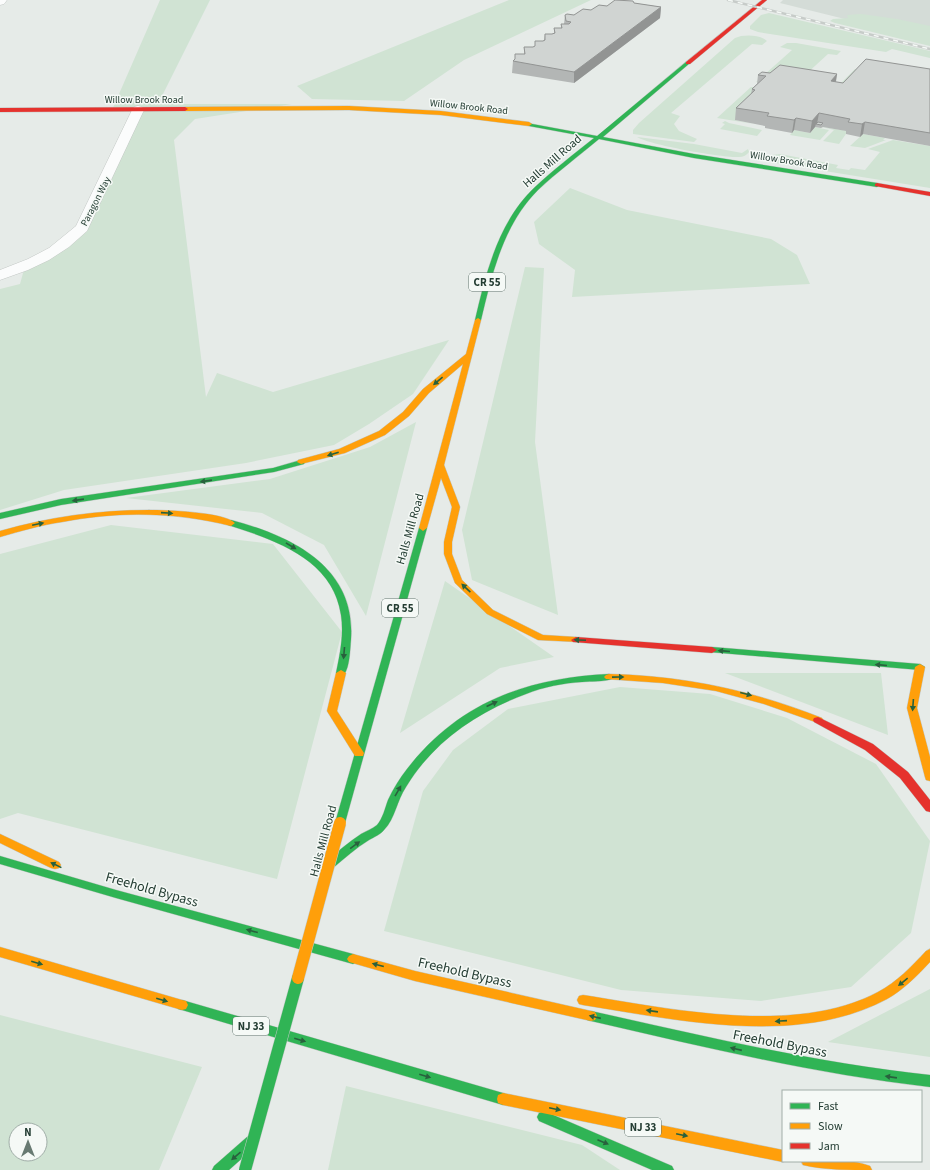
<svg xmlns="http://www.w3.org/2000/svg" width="930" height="1170" viewBox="0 0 930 1170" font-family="'Source Sans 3',sans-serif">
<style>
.built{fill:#d4dcd7}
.green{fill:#d0e3d3;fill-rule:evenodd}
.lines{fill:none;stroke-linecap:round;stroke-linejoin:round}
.street-casing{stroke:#c3c8c5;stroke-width:1}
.fast-casing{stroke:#c2c8c5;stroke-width:1}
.slow-casing{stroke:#c2c8c5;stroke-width:1}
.jam-casing{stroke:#c2c8c5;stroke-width:1}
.street{fill:#fbfcfc;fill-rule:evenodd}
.fast{fill:#30b455;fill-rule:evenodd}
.slow{fill:#ff9f0a;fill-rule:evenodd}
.jam{fill:#e5322d;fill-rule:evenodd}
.rail-casing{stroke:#c7ccc9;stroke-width:2.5}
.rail{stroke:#f5f9f6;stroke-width:1.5;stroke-dasharray:5;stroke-linecap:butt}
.fast-bridge-casing{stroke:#c2cac6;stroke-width:13;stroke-linecap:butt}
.slow-bridge-casing{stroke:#c2cac6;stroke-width:13;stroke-linecap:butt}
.fast-bridge{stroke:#30b455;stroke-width:12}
.slow-bridge{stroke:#ff9f0a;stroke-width:12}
.wall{fill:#b3b6b5}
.shaded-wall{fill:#929493}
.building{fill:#d0d4d2;stroke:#929493}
.oneway{fill:#28613d}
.labels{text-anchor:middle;stroke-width:3;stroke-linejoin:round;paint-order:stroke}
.far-street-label{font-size:10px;fill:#243d33;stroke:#f5f9f6}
.shield{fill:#f5f9f6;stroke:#63756e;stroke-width:1}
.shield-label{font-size:11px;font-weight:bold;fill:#243d33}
.street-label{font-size:12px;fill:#243d33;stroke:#f5f9f6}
.near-street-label{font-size:14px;fill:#243d33;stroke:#f5f9f6}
</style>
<rect width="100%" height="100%" fill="#e6ebe8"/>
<path class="built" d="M783 0H930V40L780 3Z"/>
<g class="green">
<path d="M160 0H210L158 104H292L195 119 174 140 206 397 217 373 273 392 449 340 413 394 369 424 334 445 246 463 64 490 0 510V289L20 284 25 266 84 228 141 110H112Z"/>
<path d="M509 0H591L464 60 404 101 312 99 297 86Z"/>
<path d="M769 13 930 51V58L892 49 886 52 758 32 750 29V26L761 15Z"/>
<path d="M861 14 897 19 930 26V46L835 23 830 21 833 19 848 18 847 15Z"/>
<path d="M741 36C749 35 761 35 767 41L762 45 752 44 671 113 680 116 674 124 679 131 697 139 694 142 633 134V130L639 123 735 38Z"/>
<path d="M787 43H796L841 51 837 55 828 54 804 76 840 84 855 69 865 70 841 95 756 82 792 50 780 47Z"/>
<path d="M751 87H756L735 120 754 124 717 118Z"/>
<path d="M725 121 729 123 762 130 757 136 720 129 725 124 722 123Z"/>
<path d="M815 127 829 130 820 140 790 135 794 130 810 133Z"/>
<path d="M822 127H823L848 131 839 144 823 141 834 130Z"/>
<path d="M863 134 885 138 883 140H886L865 148 850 146Z"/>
<path d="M637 137 694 144 742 153 748 149 749 152C747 155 743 157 739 157 723 158 650 145 637 137Z"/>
<path d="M893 140 930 146V188L775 163 768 161 766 158 772 155 780 154 838 165 836 168 849 170 851 168 865 170 880 152 868 149Z"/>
<path d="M570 188 627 210 771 239 797 255 810 284 572 297 575 270 539 244 534 222Z"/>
<path d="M525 267 544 268 535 442 558 615 472 580 462 530Z"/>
<path d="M416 422 366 616 324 545 262 513 126 498 270 479 370 447Z"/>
<path d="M111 525 273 544 342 632 277 879 18 813 0 819V554Z"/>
<path d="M445 581 554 657 500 668 400 733Z"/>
<path d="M725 673H881L888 735Z"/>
<path d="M620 687 710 694 787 718 876 764 930 841 911 933 851 987 761 1001 621 990 384 931 423 791 453 750 508 709Z"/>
<path d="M930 989V1057L828 1042Z"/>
<path d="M0 1015 202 1067 159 1170H0ZM16 1130H40V1154H16Z"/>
<path d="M346 1086 582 1145 620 1170H328Z"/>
</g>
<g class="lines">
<defs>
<g id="street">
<path d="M0 0H7L4 4 0 5Z"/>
<path d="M138 106 142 107 144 110 87 231 69 247 49 260 28 270 0 280V270L28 259 49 248 76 226 132 110 134 107Z"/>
</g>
<g id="fast">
<path d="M686 62 690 63 603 137 694 154 877 183 880 185 877 187 694 158 599 139C579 156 557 172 538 190 503 225 492 274 481 320L480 321H476L475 320C486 273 498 222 535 187 553 170 574 154 594 138L529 126 526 124 527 123 597 136Z"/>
<path d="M301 460 305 462 304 464 274 472 61 505 0 519V513L61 499 273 468Z"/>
<path d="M231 520C292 536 356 567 351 639 350 650 350 666 344 675L341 676 336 673C340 654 344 634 341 615 333 559 275 540 228 525L227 523Z"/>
<path d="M423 525 427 528 345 823 344 826 340 827 336 826 335 823 419 528Z"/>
<path d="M712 647 920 664 925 667 920 670 709 652 707 650 709 648Z"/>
<path d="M609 674 612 675 614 677 612 679C603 682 592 681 582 682 564 683 543 687 526 694 477 712 433 742 406 787 397 800 395 819 384 830 380 835 374 837 369 840 356 848 345 858 333 868L329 869 325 868 323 865 325 862C337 852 349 842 361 834 366 831 372 829 377 825 383 818 385 808 388 800 393 789 400 778 407 769 459 702 527 678 609 674Z"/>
<path d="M0 856 116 890 353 954 357 956 359 959 357 962 353 964 116 898 0 864Z"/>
<path d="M182 1000 503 1093 508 1095 509 1099 508 1103 503 1105 182 1010 178 1009 176 1005 178 1001Z"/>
<path d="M591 1011C704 1036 815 1063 930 1075V1087C815 1074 704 1047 591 1021L587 1020 585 1016 587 1012Z"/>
<path d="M544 1111 672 1166 674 1170H652L539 1121 537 1117 539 1113Z"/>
<path d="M252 1135 257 1137 259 1141 257 1145 229 1170H212L214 1166 247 1137Z"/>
</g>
<g id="slow">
<path d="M349 106 441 111 529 122 532 124 529 126 441 115 349 110 185 111 182 109 185 107Z"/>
<path d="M478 318 481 320 444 465 460 507 452 542V554L462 580 493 610 543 635 576 637 581 640 579 642 538 640 487 614 455 583 444 554V542L452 507 441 478 427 528 423 531 419 528 463 364 429 393 409 416 385 435 345 453 301 464 297 462 298 460 339 449 379 431 403 412 423 389 466 354 475 320Z"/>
<path d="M149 510C166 510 224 512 235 523L231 526C176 512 118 511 62 522 41 525 21 531 0 537V531C49 517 98 510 149 510Z"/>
<path d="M920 664 925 667 917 708 930 757V781L926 780 925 777 907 708 915 667Z"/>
<path d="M341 670 346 673 337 711 364 753 363 756H355L327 711 336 673Z"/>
<path d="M609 674C685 676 751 690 822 718L823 720 822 722 818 723 764 704 716 691 663 683 606 679 604 677 606 675Z"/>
<path d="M0 834 59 862 61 865 59 868 55 869 51 868 0 843Z"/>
<path d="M0 947 182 1000 186 1001 188 1005 186 1009 182 1010 0 957Z"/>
<path d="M930 949V962C917 976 903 990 887 999 797 1047 678 1020 583 1005L579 1004 577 1000 579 996 583 995C671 1009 796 1036 878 992 897 982 912 966 926 951Z"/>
<path d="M353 954 415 971 591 1011 595 1012 597 1016 595 1020 591 1021 415 981 349 962 347 959 349 956Z"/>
<path d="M503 1093 783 1150V1161H786L783 1162 503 1105 498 1103 497 1099 498 1095Z"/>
<path d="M801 1161C823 1161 849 1158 870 1166L872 1170C850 1170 824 1170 803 1165Z"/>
</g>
<g id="jam">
<path d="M762 0H767L690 64H686V62Z"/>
<path d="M0 108 185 107 188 109 185 111 0 112Z"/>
<path d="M877 183 930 192V196L875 186V184Z"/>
<path d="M576 637 712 647 717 650 712 653 573 642 571 640Z"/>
<path d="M818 717 873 744 908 772 930 800V812L926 811 900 778 865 750 814 722 813 720 814 718Z"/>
</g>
</defs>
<use href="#street" class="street-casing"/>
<use href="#fast" class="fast-casing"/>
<use href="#slow" class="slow-casing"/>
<use href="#jam" class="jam-casing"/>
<use href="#street" class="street"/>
<use href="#fast" class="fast"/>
<use href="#slow" class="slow"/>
<use href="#jam" class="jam"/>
<defs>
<path id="rail" d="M728 0 930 49"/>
</defs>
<use href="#rail" class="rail-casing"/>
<use href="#rail" class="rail"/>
<defs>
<path id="fast-bridge" d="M245 1170 298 978"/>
<path id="slow-bridge" d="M298 978 340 823"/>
</defs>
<use href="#fast-bridge" class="fast-bridge-casing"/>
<use href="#slow-bridge" class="slow-bridge-casing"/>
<use href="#fast-bridge" class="fast-bridge"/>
<use href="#slow-bridge" class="slow-bridge"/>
</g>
<g class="wall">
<path d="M634 3 661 7 660 18 574 83 512 73 513 61 515 60V54H524V47H533L535 46V41H543L544 40 545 34H552L554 33V28H561V24H564L565 15H574L607 6Z"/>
<path d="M930 69V146L863 134 860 137 846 134V131L823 127 821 128 815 127 810 133 794 130 792 133 765 128V126L735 120 736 108 751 94 752 89 757 84 758 75 770 73 837 74 836 82 843 83Z"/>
</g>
<g class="shaded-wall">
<path d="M661 7 660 18 574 83V72Z"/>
<path d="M837 74 835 86 831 81Z"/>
<path d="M819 113 817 124H816L815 127 810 133 812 121Z"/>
<path d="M796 118 794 130 792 133 794 120Z"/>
<path d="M865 122 863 134 860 137 862 124Z"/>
</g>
<g class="building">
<path d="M615 0 633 1 634 3 661 7 574 72 513 61 515 59V54H525L524 47H533L535 46V41H543L545 40V34H552L555 33 554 28H562L561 24H569L571 22 566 21 565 15 567 14 574 15 583 9 591 10 599 5 607 6Z"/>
<path d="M866 59 930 69V133L865 122 862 124 848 122 850 119 819 113 812 121 796 118 794 120 767 116 769 113 736 108 755 90 752 89 766 76 758 75 762 72 770 73 780 65 837 74 831 81 843 83Z"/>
<path d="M818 122 823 123 821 125 816 124Z"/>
</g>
<defs><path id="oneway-solid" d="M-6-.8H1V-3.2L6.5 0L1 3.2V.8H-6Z"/></defs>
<g class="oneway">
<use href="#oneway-solid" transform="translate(438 381) rotate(140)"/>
<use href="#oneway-solid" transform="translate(333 454) rotate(162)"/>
<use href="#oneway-solid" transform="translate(206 481) rotate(172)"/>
<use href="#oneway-solid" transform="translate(78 500) rotate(172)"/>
<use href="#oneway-solid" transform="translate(167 513) rotate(4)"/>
<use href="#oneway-solid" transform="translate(38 524) rotate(-12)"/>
<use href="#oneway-solid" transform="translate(291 546) rotate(31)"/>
<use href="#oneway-solid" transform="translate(466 588) rotate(-137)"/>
<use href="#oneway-solid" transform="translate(580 640) rotate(-177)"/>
<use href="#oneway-solid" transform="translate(724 651) rotate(-175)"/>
<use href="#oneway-solid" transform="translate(344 653) rotate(95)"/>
<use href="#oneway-solid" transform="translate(881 665) rotate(-175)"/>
<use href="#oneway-solid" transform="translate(618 677) rotate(-1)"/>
<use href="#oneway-solid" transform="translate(746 694) rotate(15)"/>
<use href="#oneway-solid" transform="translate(492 704) rotate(-25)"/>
<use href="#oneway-solid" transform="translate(913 705) rotate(94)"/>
<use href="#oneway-solid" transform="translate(398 791) rotate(-60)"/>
<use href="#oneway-solid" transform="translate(355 845) rotate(-36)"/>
<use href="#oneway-solid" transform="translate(56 865) rotate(-154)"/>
<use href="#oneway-solid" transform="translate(252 931) rotate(-165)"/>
<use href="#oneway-solid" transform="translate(37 963) rotate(16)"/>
<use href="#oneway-solid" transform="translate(378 965) rotate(-165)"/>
<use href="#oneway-solid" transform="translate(903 982) rotate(141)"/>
<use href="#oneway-solid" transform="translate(162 1000) rotate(16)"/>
<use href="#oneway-solid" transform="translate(652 1011) rotate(-172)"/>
<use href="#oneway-solid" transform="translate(595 1017) rotate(-167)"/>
<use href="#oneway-solid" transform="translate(781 1021) rotate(176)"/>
<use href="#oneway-solid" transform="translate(300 1040) rotate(16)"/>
<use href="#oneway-solid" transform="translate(736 1049) rotate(-167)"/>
<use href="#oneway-solid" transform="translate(425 1076) rotate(16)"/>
<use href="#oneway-solid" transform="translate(891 1077) rotate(-172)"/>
<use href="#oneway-solid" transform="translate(555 1109) rotate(12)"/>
<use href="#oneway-solid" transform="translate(682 1135) rotate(12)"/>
<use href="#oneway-solid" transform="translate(603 1142) rotate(23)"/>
<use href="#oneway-solid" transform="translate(236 1156) rotate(139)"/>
</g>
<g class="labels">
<g class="far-street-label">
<text x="144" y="103">Willow Brook Road</text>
<text transform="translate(469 106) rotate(6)" y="4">Willow Brook Road</text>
<text transform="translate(789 160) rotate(9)" y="4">Willow Brook Road</text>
<text transform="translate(95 201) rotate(-63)" y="4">Paragon Way</text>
</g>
<g class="shield">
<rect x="469" y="273" width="36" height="18" rx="3"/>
<rect x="382" y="599" width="36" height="18" rx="3"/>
<rect x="233" y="1017" width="36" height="18" rx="3"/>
<rect x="625" y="1118" width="36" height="18" rx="3"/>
</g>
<g class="shield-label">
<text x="487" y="286">CR 55</text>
<text x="400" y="612">CR 55</text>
<text x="251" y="1030">NJ 33</text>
<text x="643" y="1131">NJ 33</text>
</g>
<g class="street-label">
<text transform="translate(552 161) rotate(-41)" y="4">Halls Mill Road</text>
<text transform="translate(410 529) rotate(-74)" y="4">Halls Mill Road</text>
<text transform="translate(323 841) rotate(-75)" y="4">Halls Mill Road</text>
</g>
<g class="near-street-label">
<text transform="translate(152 889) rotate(16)" y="5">Freehold Bypass</text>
<text transform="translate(465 972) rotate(13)" y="5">Freehold Bypass</text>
<text transform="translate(780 1043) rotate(11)" y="5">Freehold Bypass</text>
</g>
</g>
<rect x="782" y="1090" width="140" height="72" fill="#f5f9f6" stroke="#a1aea8"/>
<rect x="790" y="1103" width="20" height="6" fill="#30b455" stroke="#a1aea8"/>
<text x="818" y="1110" font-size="12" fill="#243d33">Fast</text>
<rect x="790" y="1123" width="20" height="6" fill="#ff9f0a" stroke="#a1aea8"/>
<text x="818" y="1130" font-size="12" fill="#243d33">Slow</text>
<rect x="790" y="1143" width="20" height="6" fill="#e5322d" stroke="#a1aea8"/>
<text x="818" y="1150" font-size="12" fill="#243d33">Jam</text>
<g transform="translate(28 1142)"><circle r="19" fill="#f5f9f6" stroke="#a1aea8"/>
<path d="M0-3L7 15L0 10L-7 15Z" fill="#687a72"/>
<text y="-6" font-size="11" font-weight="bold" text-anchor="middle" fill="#243d33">N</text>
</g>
</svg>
